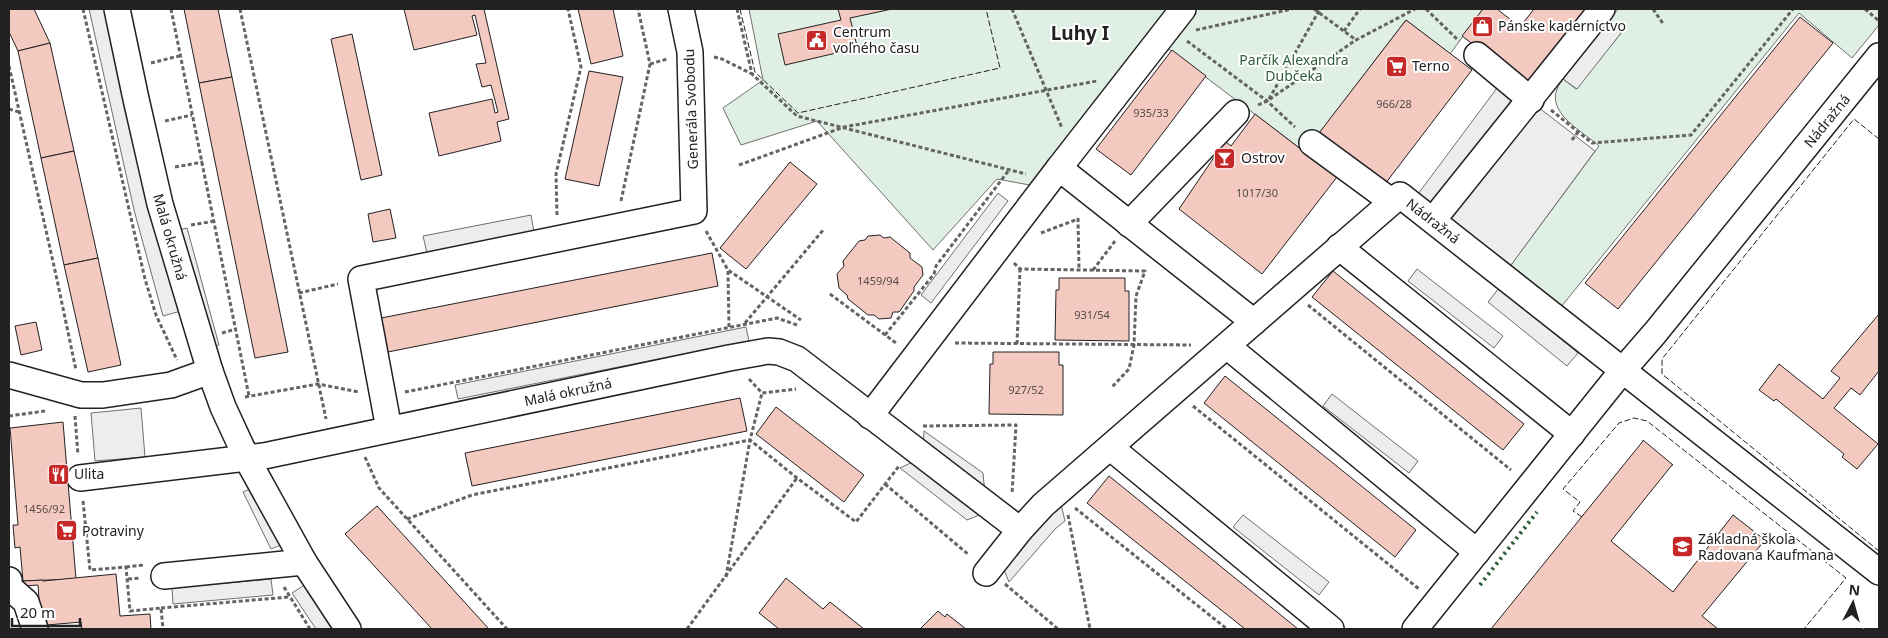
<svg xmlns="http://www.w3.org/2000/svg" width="1888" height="638" viewBox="0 0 1888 638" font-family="'Noto Sans',sans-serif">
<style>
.green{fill:#e0efe3;stroke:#6f6f6f}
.parking{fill:#ededed;stroke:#6f6f6f}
.building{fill:#f3c9c0;stroke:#222}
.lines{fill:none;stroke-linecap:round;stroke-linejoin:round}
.minor-casing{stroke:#222;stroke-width:28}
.path{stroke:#646464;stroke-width:3;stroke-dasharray:4 2.5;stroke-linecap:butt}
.minor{stroke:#fff;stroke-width:25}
.hedge{stroke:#2f5e38;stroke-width:4;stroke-dasharray:2.5 4;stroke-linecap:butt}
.fence{stroke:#222;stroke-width:1;stroke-dasharray:6 2.5;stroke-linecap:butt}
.labels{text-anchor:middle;stroke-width:4;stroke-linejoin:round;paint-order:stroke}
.number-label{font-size:11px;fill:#564c4a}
.poi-label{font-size:14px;fill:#222;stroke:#fff;text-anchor:start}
.park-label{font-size:14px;fill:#2f5e38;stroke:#fff}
.street-label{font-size:14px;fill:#222;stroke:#fff}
.district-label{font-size:19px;font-weight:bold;fill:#222;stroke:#fff}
</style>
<rect width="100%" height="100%" fill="#fff"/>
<g class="green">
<path d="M749 9H1168L1035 186 997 179 933 250 817 121 741 145 723 108 763 80Z"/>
<path d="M1190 9H1483L1450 54 1406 20 1305 152 1163 45Z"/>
<path d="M1618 9H1879V25L1852 58 1799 13 1561 307 1511 265 1599 146C1584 132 1547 114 1557 89 1558 86 1561 82 1563 79L1576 89 1621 33 1608 22Z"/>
</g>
<g class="parking">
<path d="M89 9H106L181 311 163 316 134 210Z"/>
<path d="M1608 22 1621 33 1577 89 1563 79Z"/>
<path d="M1503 80 1595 151 1511 265 1418 194Z"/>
<path d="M998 193 1008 201 931 303 921 295Z"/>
<path d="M531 215 534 232 427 253 423 236Z"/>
<path d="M187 228 219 345 212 347 178 230Z"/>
<path d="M1417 269 1503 336 1494 348 1408 281Z"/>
<path d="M1499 288 1578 353 1567 366 1488 302Z"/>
<path d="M746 327 749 341 458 399 455 385Z"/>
<path d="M1332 394 1418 461 1409 473 1323 406Z"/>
<path d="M141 408 145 457 95 461 91 413Z"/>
<path d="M924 431 983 473 985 494 923 449Z"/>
<path d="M919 459 987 512 967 520 900 468Z"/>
<path d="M252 488 281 545 271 549 243 492Z"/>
<path d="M1060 500 1065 521 1055 529 1009 582 1002 565Z"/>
<path d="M1243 515 1329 582 1319 595 1233 527Z"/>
<path d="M271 579 273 595 173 604 172 588Z"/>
<path d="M306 584 337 629H316L292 593Z"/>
</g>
<g class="building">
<path d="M9 9H34L50 43 18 51 9 32Z"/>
<path d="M184 9H218L232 77 199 83Z"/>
<path d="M404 9H484L509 119 497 122 501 141 439 156 429 113 492 99 495 113 498 112 491 85 482 87 476 64 486 63 475 15 472 16 477 35 414 50Z"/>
<path d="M578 9H613L623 56 591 64Z"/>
<path d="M838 9H892L850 18 857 46 849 48V50L785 65 778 34 841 20Z"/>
<path d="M1483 9H1497L1520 27 1534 9H1588L1528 86 1462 36Z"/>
<path d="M1800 17 1833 43 1618 309 1585 283Z"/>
<path d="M1406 20 1472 70 1385 184 1319 133Z"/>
<path d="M352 34 382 175 361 180 331 39Z"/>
<path d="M50 43 74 151 41 158 18 51Z"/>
<path d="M1172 50 1206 76 1131 175 1096 149Z"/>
<path d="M589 71 623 77 599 186 565 179Z"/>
<path d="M232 77 288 352 255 358 199 83Z"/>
<path d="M1255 114 1337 177 1262 274 1179 209 1225 141 1231 146Z"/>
<path d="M74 151 98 258 64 265 41 158Z"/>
<path d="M790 162 817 184 746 269 720 248Z"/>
<path d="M390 209 396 238 373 242 368 214Z"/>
<path d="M880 235 884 238 890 237 910 253V258L922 267 923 275 914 287V291L899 312H893L891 318 879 319 874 315H868L848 299 847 295 839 288 837 274 844 266 843 261 859 241 865 240 868 236Z"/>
<path d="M712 253 718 286 383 353 376 319Z"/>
<path d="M98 258 121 365 88 372 64 265Z"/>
<path d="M1333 271 1524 424 1503 450 1312 297Z"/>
<path d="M1059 278H1125V291H1129V341L1055 340 1056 290H1059Z"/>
<path d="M1879 314V371L1860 395 1851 388 1834 408 1878 444 1857 469 1842 457 1844 454 1776 399 1774 401 1759 390 1779 364 1823 399 1840 378 1831 371Z"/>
<path d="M36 322 42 350 21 355 15 326Z"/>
<path d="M993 352H1059V365H1063V415L989 414 990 364H993Z"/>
<path d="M1225 376 1416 530 1395 557 1204 403Z"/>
<path d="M740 398 747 431 472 486 465 453Z"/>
<path d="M776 407 864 475 844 502 756 434Z"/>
<path d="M63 422 76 579 23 581 20 547 15 548 13 525H18L10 428Z"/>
<path d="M1643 440 1673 465H1672L1611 541 1673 592 1733 515 1765 540 1702 616 1718 629H1491L1643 441Z"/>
<path d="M1109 476 1298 629H1245L1087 503Z"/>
<path d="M377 506 489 629H432L345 534Z"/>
<path d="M116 574 120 616 150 614 151 629H82L81 622 47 625 46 613H40L38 585 23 586V581L43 580V581Z"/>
<path d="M786 578 823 609 830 602 864 629H779L759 613Z"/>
<path d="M938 611 945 617 947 614 966 629H920Z"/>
</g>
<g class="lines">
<defs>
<g id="minor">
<path d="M117 9 136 99 160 204 210 371 223 407 247 459 304 562 348 629"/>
<path d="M1477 55 1531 100"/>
<path d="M1312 143 1391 201"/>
<path d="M1059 168 1183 9"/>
<path d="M1433 220 1602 9"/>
<path d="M1129 224 1236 113"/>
<path d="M1339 247 1572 434"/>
<path d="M1227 346 1477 552"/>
<path d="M9 375 81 395H103L171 385 210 371"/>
<path d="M870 416 1059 168 1254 322"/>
<path d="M389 429 361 279 694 211 690 52 681 9"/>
<path d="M1111 448 1331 629"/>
<path d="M80 478 264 456 729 358 768 351 779 352 797 359 1020 530 1043 505 1400 195 1879 572"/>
<path d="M986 573 1020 530"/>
<path d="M164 576 304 562"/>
<path d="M9 580V587L26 602 35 629"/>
<path d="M1415 629 1622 371 1655 333 1879 56"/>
</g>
</defs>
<use href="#minor" class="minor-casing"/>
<g class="path">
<path d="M83 9 145 279 156 315 177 360"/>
<path d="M171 9 249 396"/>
<path d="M240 9 326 419"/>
<path d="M737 9 752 74 797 116 1026 174"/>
<path d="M1012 9 1062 128"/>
<path d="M1314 9 1356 40"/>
<path d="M1426 9 1459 41"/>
<path d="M1653 9 1664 25"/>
<path d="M1865 9 1879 21"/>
<path d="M1196 30 1292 9"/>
<path d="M1344 31 1360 9"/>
<path d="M1187 41 1267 101 1295 127"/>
<path d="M714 57 722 59 752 74"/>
<path d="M151 63 179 56"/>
<path d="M650 64 667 59"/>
<path d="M9 66 56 275 76 370"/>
<path d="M1269 99 1320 9"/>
<path d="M1258 105 1267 101 1356 40 1415 9"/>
<path d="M9 109 19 112"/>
<path d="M1551 110 1592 143 1691 135 1793 9"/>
<path d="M165 121 192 115"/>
<path d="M1572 140 1578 132"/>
<path d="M739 165 844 127 1097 81"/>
<path d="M175 167 203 162"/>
<path d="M621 201 650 64 638 9"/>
<path d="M557 215 556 174 581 67 568 9"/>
<path d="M1078 218 1079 270"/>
<path d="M191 225 215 221"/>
<path d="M706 231 728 270 801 320"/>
<path d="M1041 233 1078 219"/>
<path d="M1014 263 1020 269 1145 271 1136 296 1134 345 1129 369 1112 387"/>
<path d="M1093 270 1115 241"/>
<path d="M728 271 729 327"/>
<path d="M299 293 338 284"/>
<path d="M830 294 896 343"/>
<path d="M1308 305 1511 470"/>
<path d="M745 323 824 229"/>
<path d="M222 333 236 329"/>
<path d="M885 335 934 274 936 266 1009 170"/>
<path d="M955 343 1191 345"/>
<path d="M1017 344 1020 269"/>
<path d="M749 379 762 393 796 389"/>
<path d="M405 392 777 318 797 325"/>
<path d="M245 397 318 384 359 392"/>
<path d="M1193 406 1419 589"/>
<path d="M9 416 45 411"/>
<path d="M75 416 78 455"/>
<path d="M923 426 1016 425 1012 494"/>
<path d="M365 457 379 488 507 629"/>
<path d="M885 484 969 555"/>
<path d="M83 501 90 570 126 567 130 611 161 608 163 629"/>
<path d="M1075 508 1227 629"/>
<path d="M1068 515 1090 629"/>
<path d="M407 519 472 495 750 440 797 478 856 522 899 466"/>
<path d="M126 567 144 565"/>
<path d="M726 577 750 440 762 393"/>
<path d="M128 579 141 578"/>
<path d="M1005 584 1058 629"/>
<path d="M284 587 310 629"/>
<path d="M161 608 289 597"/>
<path d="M687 629 797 478"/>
</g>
<use href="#minor" class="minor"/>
<path class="hedge" d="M1480 585 1537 512"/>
<g class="fence">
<path d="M740 9 755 72 798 113 1000 68 986 9"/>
<path d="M1879 139 1854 119 1662 359V374L1879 551"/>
<path d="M1582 517 1573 511 1580 502 1563 489 1619 423 1634 418 1647 421 1846 578 1804 629"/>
</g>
</g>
<defs>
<symbol id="shop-square" viewBox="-11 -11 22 22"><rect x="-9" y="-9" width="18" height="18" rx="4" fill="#c62828" stroke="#fff"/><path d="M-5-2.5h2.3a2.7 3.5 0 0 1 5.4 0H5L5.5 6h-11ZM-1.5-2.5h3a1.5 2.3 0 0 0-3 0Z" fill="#fff"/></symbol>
<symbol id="civic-square" viewBox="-11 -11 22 22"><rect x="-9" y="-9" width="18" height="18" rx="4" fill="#c62828" stroke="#fff"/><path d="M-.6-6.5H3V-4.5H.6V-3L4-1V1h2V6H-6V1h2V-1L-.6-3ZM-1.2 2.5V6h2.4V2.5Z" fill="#fff"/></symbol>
<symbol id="supermarket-square" viewBox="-11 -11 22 22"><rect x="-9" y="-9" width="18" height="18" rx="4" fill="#c62828" stroke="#fff"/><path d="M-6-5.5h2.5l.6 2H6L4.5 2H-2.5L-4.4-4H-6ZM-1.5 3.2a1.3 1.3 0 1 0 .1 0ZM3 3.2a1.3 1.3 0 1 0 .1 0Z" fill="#fff"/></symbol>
<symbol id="bar-square" viewBox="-11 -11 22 22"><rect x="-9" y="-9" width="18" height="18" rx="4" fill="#c62828" stroke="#fff"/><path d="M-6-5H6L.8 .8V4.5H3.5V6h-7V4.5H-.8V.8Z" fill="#fff"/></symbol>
<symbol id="restaurant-square" viewBox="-11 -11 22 22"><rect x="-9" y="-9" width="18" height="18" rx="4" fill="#c62828" stroke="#fff"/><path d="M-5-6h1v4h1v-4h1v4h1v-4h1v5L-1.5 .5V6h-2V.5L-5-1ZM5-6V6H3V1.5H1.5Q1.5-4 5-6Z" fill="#fff"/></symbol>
<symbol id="school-square" viewBox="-11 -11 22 22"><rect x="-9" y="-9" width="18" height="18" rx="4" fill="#c62828" stroke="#fff"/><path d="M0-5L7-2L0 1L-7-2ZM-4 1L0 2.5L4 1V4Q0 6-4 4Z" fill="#fff"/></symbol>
</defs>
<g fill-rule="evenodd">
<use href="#shop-square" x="1470" y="14" width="25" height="25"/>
<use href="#civic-square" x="804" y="28" width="25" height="25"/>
<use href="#supermarket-square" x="1384" y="54" width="25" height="25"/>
<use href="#bar-square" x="1212" y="146" width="25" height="25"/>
<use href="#restaurant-square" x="46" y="462" width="25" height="25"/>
<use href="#supermarket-square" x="54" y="518" width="25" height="25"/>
<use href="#school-square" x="1670" y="534" width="25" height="25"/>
</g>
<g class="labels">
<g class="number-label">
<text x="1394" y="108">966/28</text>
<text x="1151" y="117">935/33</text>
<text x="1257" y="197">1017/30</text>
<text x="878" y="285">1459/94</text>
<text x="1092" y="319">931/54</text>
<text x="1026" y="394">927/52</text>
<text x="44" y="513">1456/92</text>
</g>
<g class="poi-label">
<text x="1498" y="31">Pánske kaderníctvo</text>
<text x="833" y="37">Centrum<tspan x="833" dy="16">voľného času</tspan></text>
<text x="1412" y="71">Terno</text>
<text x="1241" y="163">Ostrov</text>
<text x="74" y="479">Ulita</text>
<text x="82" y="536">Potraviny</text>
<text x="1698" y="544">Základná škola<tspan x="1698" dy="16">Radovana Kaufmana</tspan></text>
</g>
<g class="park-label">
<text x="1294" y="65">Parčík Alexandra<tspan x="1294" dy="16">Dubčeka</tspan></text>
</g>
<g class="street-label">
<text transform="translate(691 109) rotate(-92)" y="5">Generála Svobodu</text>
<text transform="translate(1827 121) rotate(-51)" y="5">Nádražná</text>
<text transform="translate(1433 221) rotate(38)" y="5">Nádražná</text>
<text transform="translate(170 237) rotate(74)" y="5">Malá okružná</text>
<text transform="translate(568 392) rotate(-12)" y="5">Malá okružná</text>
</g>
<g class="district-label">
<text x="1080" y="40">Luhy I</text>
</g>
</g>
<rect width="1888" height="638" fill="none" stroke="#222222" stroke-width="20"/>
<g transform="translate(1853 603) rotate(6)" stroke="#ffffff" stroke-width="4" paint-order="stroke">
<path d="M0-4L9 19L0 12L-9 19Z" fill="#222222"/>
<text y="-8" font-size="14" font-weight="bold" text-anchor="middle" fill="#222222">N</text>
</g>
<path d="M12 618v8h68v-8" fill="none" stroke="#222222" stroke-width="2.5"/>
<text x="20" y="618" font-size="15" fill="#222222" stroke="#ffffff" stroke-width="4" paint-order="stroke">20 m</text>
</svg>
